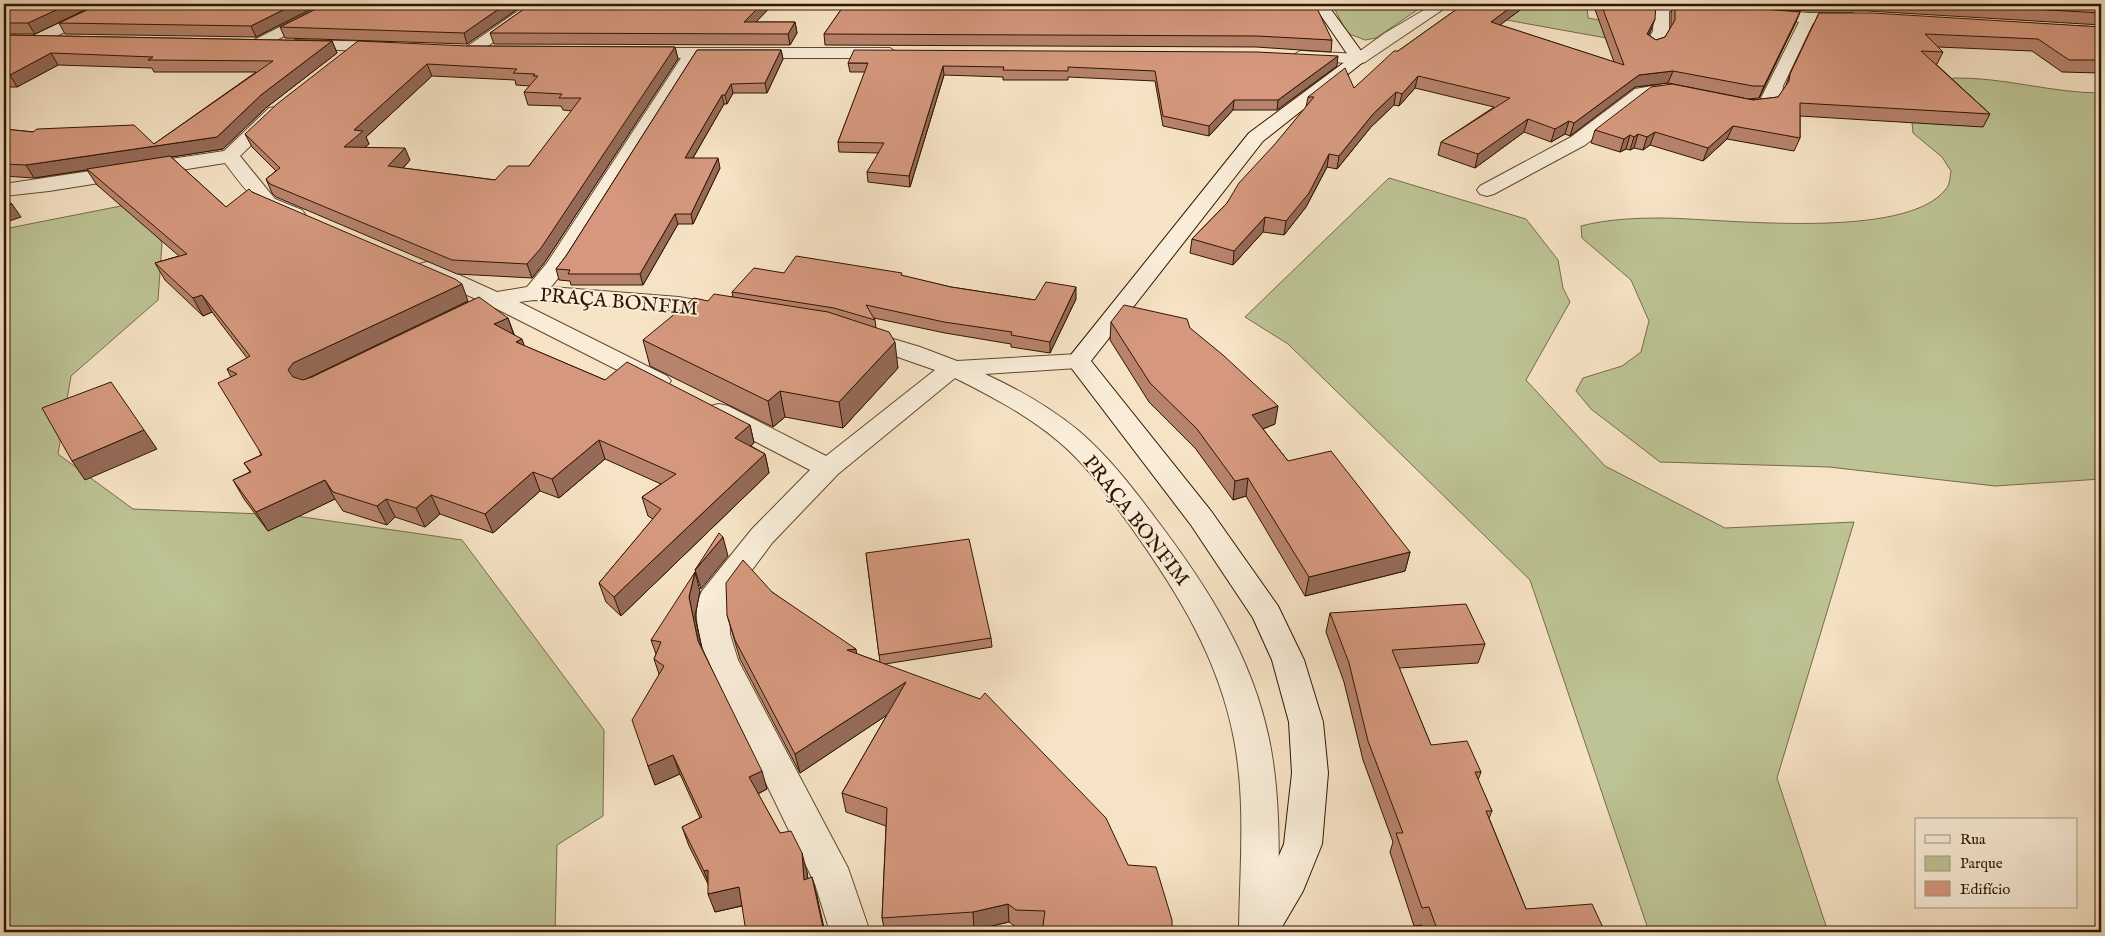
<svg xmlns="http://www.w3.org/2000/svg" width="2105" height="936" viewBox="0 0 2105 936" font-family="'IM FELL English',serif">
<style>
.green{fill:#bdc394;stroke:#776c4a}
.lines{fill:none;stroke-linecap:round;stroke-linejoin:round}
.minor-casing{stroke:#624831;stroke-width:2}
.tertiary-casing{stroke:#624831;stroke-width:2}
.secondary-casing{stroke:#311500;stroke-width:2}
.minor{fill:#f9edd9;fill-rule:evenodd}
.tertiary{fill:#f9edd9;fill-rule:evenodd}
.secondary{fill:#f9edd9;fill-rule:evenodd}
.wall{fill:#b7836c;stroke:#311500;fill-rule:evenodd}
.shaded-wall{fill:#956a58;stroke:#311500}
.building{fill:#d5987e;stroke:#311500;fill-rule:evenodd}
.labels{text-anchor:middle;stroke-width:4;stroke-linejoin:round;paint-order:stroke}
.street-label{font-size:20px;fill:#311500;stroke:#f9edd9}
</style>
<rect width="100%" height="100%" fill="#f6e3c5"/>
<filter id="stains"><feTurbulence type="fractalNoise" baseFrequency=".004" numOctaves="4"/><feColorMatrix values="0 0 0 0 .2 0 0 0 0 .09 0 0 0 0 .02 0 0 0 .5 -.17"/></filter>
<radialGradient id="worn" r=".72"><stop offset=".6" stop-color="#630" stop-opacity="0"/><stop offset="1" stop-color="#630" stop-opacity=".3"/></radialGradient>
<g class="green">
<path d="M1332 4H1426L1376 38 1365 40 1347 33Z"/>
<path d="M1509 4 1587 6 1588 18 1611 22 1634 43 1462 12Z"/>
<path d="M1954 78C2003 77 2052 93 2101 93V479L1995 486 1829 467 1660 462 1591 409 1576 391 1583 378 1622 366 1641 352 1649 321 1631 280 1582 238 1581 226C1608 219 1636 218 1664 218 1726 219 1906 241 1946 189 1950 185 1950 176 1951 171L1942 157 1913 133 1912 122 1941 85Z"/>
<path d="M1389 178 1526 219 1558 260 1563 288 1570 302 1526 380 1605 466 1725 528 1854 522 1777 778 1828 932H1649L1530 580 1288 344 1245 317Z"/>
<path d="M136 203 162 243 158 300 71 376 58 454 133 509 289 515 462 540 604 730 603 816 557 845 555 932 4 931V229Z"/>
</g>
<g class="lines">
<defs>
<g id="minor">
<path d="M100 4H119L117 7 42 43 36 45 28 40 30 37Z"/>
<path d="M325 4H343L264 47 258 49 250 44 252 41Z"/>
<path d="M528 4H545L477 54H465L463 51 465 48Z"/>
<path d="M1626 4C1641 4 1711 0 1719 10L1711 15 1669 11V31L1659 48 1653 50 1645 45 1653 31 1654 10 1628 7Z"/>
<path d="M1762 8 1808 13H1853L1861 18 1853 23H1813L1783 86 1782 93 1771 109 1748 111 1731 108 1728 104 1731 100H1760L1799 22 1757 16 1754 13Z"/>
<path d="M295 40 390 42 398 47 390 52 289 48 287 45Z"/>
<path d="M640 48H890L898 53 890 58H697L579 245 568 266 551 287 679 297 730 306 734 311 730 316 722 318 679 311 534 300 519 302 667 376 671 381 667 386 658 389 649 386 495 308C479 315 462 328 445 324L441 319 445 314 476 299 419 274 416 269 419 264 427 262 435 264 497 292 527 287 547 263 681 58 634 56 632 53Z"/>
<path d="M1300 51 1359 54 1365 56 1367 59 1365 62 1359 64 1294 59 1292 56Z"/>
<path d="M1652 86 1686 89 1689 93 1686 97H1646L1585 145 1494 194 1487 196 1480 194 1477 190 1480 186 1571 137 1635 89Z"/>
<path d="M275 107 281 108 284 112 281 116 240 156 275 199 302 210 305 214 302 218C269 227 242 185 225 163L49 191 4 196V184L224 151 269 108Z"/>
<path d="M860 329 920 347 957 361 1078 354 1087 356 1090 361 1087 366 1078 368 985 374C1018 389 1051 408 1079 431 1109 457 1133 488 1156 519 1207 586 1252 656 1269 739 1282 801 1278 866 1279 928L1277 932H1241L1239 928C1240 866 1246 801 1234 739 1219 659 1178 593 1131 527 1109 497 1087 465 1058 441 1027 415 991 396 955 378L838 474 772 543 729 601 730 634 738 660 848 868 870 932H830L815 884 706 660C700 639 691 611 702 591L752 529 810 470 710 418 706 412 710 406 719 404 728 406 826 456 935 370 852 341 848 336 852 331Z"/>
</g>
<path id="tertiary" d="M1434 4H1451L1365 62H1353L1351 59 1353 56 1385 33Z"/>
<path id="secondary" d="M1313 4H1327L1367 59 1263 141 1091 361 1211 511 1278 606 1304 660 1323 722 1328 773 1322 844 1303 891 1279 932H1237L1243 918 1274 867 1284 844 1292 773 1289 722 1272 660 1253 618 1191 525 1066 361 1249 133 1350 58Z"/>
</defs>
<use href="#minor" class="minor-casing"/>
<use href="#tertiary" class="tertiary-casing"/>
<use href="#secondary" class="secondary-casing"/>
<use href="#minor" class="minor"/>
<use href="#tertiary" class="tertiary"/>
<use href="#secondary" class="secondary"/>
</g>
<g class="wall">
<path d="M4 4H97L35 34H4Z"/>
<path d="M321 4 256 37 65 34 59 23Z"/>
<path d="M326 4H525L467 44 285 38 280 27Z"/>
<path d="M531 4H773L756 22H795L797 33 790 45 494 44 490 33Z"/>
<path d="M845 4 1332 40 1331 52 1256 47 825 45 824 34Z"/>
<path d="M1464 4H1528L1500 25 1614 62 1593 4H1656L1651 30 1649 35 1656 40 1665 37 1671 27V13L1674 4H1701L1800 12 1795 24 1759 98 1748 99 1753 100 1778 97 1785 88 1790 74 1819 13 2101 27V73L2062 72 2032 51 1938 47 1943 52 1937 64H1936L1990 114 1983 127 1800 116V138L1794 151 1727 139 1703 161 1650 145 1643 150 1634 148 1630 150 1626 149 1620 152 1591 143 1595 130 1744 98 1668 83 1635 87 1570 136 1565 134 1551 142 1524 132 1475 168 1438 155 1441 142 1494 107 1415 88 1399 106 1394 105 1371 127 1337 169 1327 167 1306 207 1284 235 1263 232 1233 265 1190 253 1192 239 1227 203 1306 107 1308 97 1354 88 1398 51Z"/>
<path d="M1708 4H2101V26V25L1868 11H1808Z"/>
<path d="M4 35 332 41 337 53 267 107 223 149 171 157 226 207 252 192 468 301 311 377 508 318 514 334 525 346 605 380 750 425 754 443 751 446 765 454 769 473 621 616 606 602 599 583 653 519 648 516 642 497 661 484 605 459 559 498 540 491 493 533 440 514 425 527 395 517 387 525 343 511 335 499 268 531 244 499 233 480 250 472 244 463 261 455 231 377 227 369 247 358 212 312 203 316 165 280 155 263 179 256 97 185 87 170 34 178 4 176V129L154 144 256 72H154L152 68 58 65 17 87H4Z"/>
<path d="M467 46 675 47 678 59 545 262 532 278 457 274 276 197 272 193 266 179 276 171 252 147 245 134ZM432 76 515 80 516 85 530 86 524 92 528 105 561 106 563 110 572 111 529 166 495 180 403 168 410 160 365 147 369 144 366 137Z"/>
<path d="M697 50H781L783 59 767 93H733L727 104H724L693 158 720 168 693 224H678L643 285H571L570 281 559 280 556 269 566 256Z"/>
<path d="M848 63 1337 66 1277 110H1233L1209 136 1163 126 1155 81 1068 77V80H1003V77L944 75 910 187 868 182 867 172 879 153 839 152 838 142 865 72H850Z"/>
<path d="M784 273 903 276 951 287 1035 300 1076 299 1050 353 1011 347V344L945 333 874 318 875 320 876 328 898 368 843 428 785 417 773 427 650 366 643 340 708 301 733 297 732 292Z"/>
<path d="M1111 322 1190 328 1275 424 1263 429 1288 461 1410 552 1405 571 1305 596 1246 496 1233 500 1195 448 1149 402 1110 340Z"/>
<path d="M866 553 991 638 992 647 885 664 1106 818 1042 928H1017L1009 922 974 930 939 932H885L882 918 886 826 846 812 842 793 887 715 800 773 740 659 727 615 772 592 857 654 880 662Z"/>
<path d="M700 591 695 616 702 648 767 789 758 794 780 833 807 872 808 879 817 896 742 906 715 912 708 884 689 846 682 827 700 818 680 774 655 785 648 766 659 674 654 659 656 654 651 640Z"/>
<path d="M1330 613 1485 644 1478 663 1399 668 1431 745 1481 772 1478 780 1492 811 1489 818 1526 909 1605 932H1424L1422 925 1414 926 1390 852 1393 842 1363 760 1344 682 1326 632Z"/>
</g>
<g class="shaded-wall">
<path d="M69 4H97L35 34 28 23Z"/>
<path d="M295 4H321L256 37 251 26Z"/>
<path d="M506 4H525L467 44 464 33Z"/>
<path d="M762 4H773L746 33 744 22Z"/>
<path d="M1515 4H1528L1488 34 1491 22Z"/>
<path d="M1800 12 1795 24 1759 98 1764 86Z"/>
<path d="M1655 19 1651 30 1643 45 1647 34Z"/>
<path d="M795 22 797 33 790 45 788 34Z"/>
<path d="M332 41 337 53 267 107 223 149 34 178 26 165 217 137 261 95Z"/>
<path d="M675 47 678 59 545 262 532 278 527 264Z"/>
<path d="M781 50 783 59 767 93 765 83Z"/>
<path d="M51 53 58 65 17 87 10 75Z"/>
<path d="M1338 56 1337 66 1277 110 1278 100Z"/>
<path d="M427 64 432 76 366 137 369 144 350 160 344 147 354 130Z"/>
<path d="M943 66 944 75 910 187 909 176Z"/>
<path d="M1673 71 1668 83 1635 87 1570 136 1574 123 1639 75Z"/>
<path d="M1418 76 1415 88 1399 106 1402 94Z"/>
<path d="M731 84 733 93 727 104 725 95Z"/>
<path d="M1396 92 1394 105 1371 127 1337 169 1339 156 1373 114Z"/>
<path d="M722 95 724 104 687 168 685 158Z"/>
<path d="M1234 100 1233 110 1209 136V126Z"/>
<path d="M1528 119 1524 132 1475 168 1478 154Z"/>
<path d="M1569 121 1565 134 1551 142 1555 129Z"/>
<path d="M1733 126 1727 139 1703 161 1708 148Z"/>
<path d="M1655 132 1650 145 1643 150 1647 137Z"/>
<path d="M1638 134 1634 148 1630 150 1634 137Z"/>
<path d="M1630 135 1626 149 1620 152 1624 139Z"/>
<path d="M405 148 410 160 393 179 388 166Z"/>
<path d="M1329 154 1327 167 1306 207 1284 235 1286 221Z"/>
<path d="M718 158 720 168 693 224 691 214Z"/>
<path d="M12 204 21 217 4 223V207Z"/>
<path d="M675 214 678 224 643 285 640 274Z"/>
<path d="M1265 217 1263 232 1233 265 1234 251Z"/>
<path d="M462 284 468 301 302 381 297 388 288 370 293 363Z"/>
<path d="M1076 287V299L1050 353V342Z"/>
<path d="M202 295 212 312 203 316 193 298Z"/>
<path d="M508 318 514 336 494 324Z"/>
<path d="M522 339 528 356 516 342Z"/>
<path d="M895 342 898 368 843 428 839 402Z"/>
<path d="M780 391 785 417 773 427 768 401Z"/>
<path d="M1278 406 1275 424 1250 434 1252 415Z"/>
<path d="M750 425 754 443 739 456 735 438Z"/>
<path d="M144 430 157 449 85 480 72 461Z"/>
<path d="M599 440 605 459 559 498 552 479Z"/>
<path d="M765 454 769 473 621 616 614 597Z"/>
<path d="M533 472 540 491 493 533 485 514Z"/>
<path d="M1248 478 1246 496 1233 500 1235 481Z"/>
<path d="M325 480 335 499 268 531 256 512Z"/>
<path d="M431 495 440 514 425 527 416 508Z"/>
<path d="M386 499 395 517 387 525 377 506Z"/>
<path d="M723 537 728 556 701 589 695 570Z"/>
<path d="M1410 552 1405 571 1305 596 1309 577Z"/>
<path d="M695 572 700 591 695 616 704 661 698 641 689 597Z"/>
<path d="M856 649 859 668 847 650Z"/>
<path d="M906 682 908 701 800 773 795 754Z"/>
<path d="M673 755 680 774 655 785 648 766Z"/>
<path d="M762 771 767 789 755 795 749 777Z"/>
<path d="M802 853 807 872 809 898 804 880Z"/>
<path d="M708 870 711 889 704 871Z"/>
<path d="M812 877 817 896 825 932H824Z"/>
<path d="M739 887 745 905 715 912 708 894Z"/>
<path d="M1008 904 1009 922 974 930 973 912Z"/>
</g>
<g class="building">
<path d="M4 4H69L28 23H4Z"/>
<path d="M100 4H295L251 26 59 23Z"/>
<path d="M326 4H506L464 33 280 27Z"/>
<path d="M531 4H762L744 22H795L788 34 490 33Z"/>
<path d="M845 4H1315L1332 40 1257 36 824 34Z"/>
<path d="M1464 4H1515L1491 22 1624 65 1601 4H1656L1655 19 1647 34 1656 40 1665 37 1675 20V4H1701L1800 12 1764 86H1753L1673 71 1639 75 1574 123 1569 121 1555 129 1528 119 1478 154 1441 142 1510 98 1418 76 1402 94 1396 92 1373 114 1339 156 1329 154 1309 193 1286 221 1265 217 1234 251 1192 239 1227 203 1239 183 1275 144 1314 97H1308L1345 68 1354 88 1394 51H1398Z"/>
<path d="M1943 4H2101V13Z"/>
<path d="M1819 13H1873L2101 27V60H2069L2038 39 1925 34 1943 52 1921 51 1990 114 1800 103V138L1733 126 1708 148 1655 132 1647 137 1638 134 1634 137 1630 135 1624 139 1595 130 1651 87 1672 84 1753 100 1778 97 1789 81 1790 74Z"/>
<path d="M4 35 332 41 261 95 217 137 26 165 4 164V129L33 132 37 129 134 125 154 144 273 61 148 60 153 57 51 53 10 75H4Z"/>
<path d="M358 41 467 46 675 47 541 248 527 264 452 260 270 184 266 179 280 168 245 134 277 104ZM427 64 517 69 513 73 535 74 533 76H538L524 92 562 94 559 98H581L529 166H508L495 180 388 166 405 148 344 147 363 131 354 130Z"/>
<path d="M697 50H781L765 83 731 84 725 95H722L685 158H718L691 214H675L640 274H568L570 270 556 269 566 256Z"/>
<path d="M854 50 1257 52 1338 56 1278 100H1234L1209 126 1163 116 1155 71 1068 67V71L1003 70 1004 67 943 66 909 176 867 172 884 143 838 142 868 63H848Z"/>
<path d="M170 156 226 207 249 189 252 192 455 279 462 284 293 363 288 370 293 377 303 380 312 377 479 297 508 318 494 324 522 339 516 342 605 380 627 362 750 425 735 438 765 454 614 597 599 583 661 509 642 497 676 474 599 440 552 479 533 472 485 514 431 495 416 508 386 499 377 506 333 492 325 480 256 512 233 480 251 472 244 463 262 455 218 383 237 374 227 369 250 356 202 295 193 298 155 263 187 254 87 169Z"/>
<path d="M4 198 12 204 4 207Z"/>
<path d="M796 256 902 273 901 275 951 287 1035 300 1046 282 1076 287 1050 342 1011 335 1012 332 944 322 866 305 875 320 834 308 732 292 754 268 784 273Z"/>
<path d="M714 294 828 312 889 332 895 342 839 402 780 391 768 401 643 340 694 298 708 301Z"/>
<path d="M1124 305 1187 319 1190 328 1223 355 1278 406 1252 415 1288 461 1331 451 1410 552 1309 577 1248 478 1235 481 1197 429 1150 383 1111 322Z"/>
<path d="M111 382 144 430 72 461 42 408Z"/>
<path d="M719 533 723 537 695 570Z"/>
<path d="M969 539 991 638 879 655 866 553Z"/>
<path d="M743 560 772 592 856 649 847 650 980 699 985 693 1106 818 1128 865 1156 867 1172 920V932H1042L1045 911 1016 910 1008 904 973 912 882 918 887 808 842 793 906 682 795 754 735 640 727 615 726 583Z"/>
<path d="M695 572 689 597 698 641 762 771 749 777 780 833 791 831 802 853 804 880 812 877 824 932H746L739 887 708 894V870L704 871 682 827 702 817 673 755 648 766 632 720 664 666 654 659 661 642 651 640Z"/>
<path d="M1466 604 1485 644 1392 650 1431 745 1467 741 1481 772H1475L1492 811H1486L1526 909 1592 904 1605 932H1438L1429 907 1422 908 1396 833H1403L1368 741 1349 663 1330 613Z"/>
</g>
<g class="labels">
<g class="street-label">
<text transform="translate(619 301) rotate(5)" y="7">PRAÇA BONFIM</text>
<text transform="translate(1137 520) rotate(52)" y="7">PRAÇA BONFIM</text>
</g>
</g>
<rect width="2105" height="936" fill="none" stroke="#f6e3c5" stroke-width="20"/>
<rect x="5" y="5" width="2095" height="926" fill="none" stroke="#311500" stroke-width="2.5"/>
<rect x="10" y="10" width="2085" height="916" fill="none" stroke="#311500"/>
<rect x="1915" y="818" width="162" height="90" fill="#f9edd9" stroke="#a99782"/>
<rect x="1925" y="835" width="25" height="8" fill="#f9edd9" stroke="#a99782"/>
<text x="1960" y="844" font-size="15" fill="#311500">Rua</text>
<rect x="1925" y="856" width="25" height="15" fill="#bdc394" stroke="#a99782"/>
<text x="1960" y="868" font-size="15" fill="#311500">Parque</text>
<rect x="1925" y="881" width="25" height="15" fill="#d5987e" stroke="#a99782"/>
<text x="1960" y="894" font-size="15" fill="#311500">Edifício</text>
<rect width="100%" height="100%" filter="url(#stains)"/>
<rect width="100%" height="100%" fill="url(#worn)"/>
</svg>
